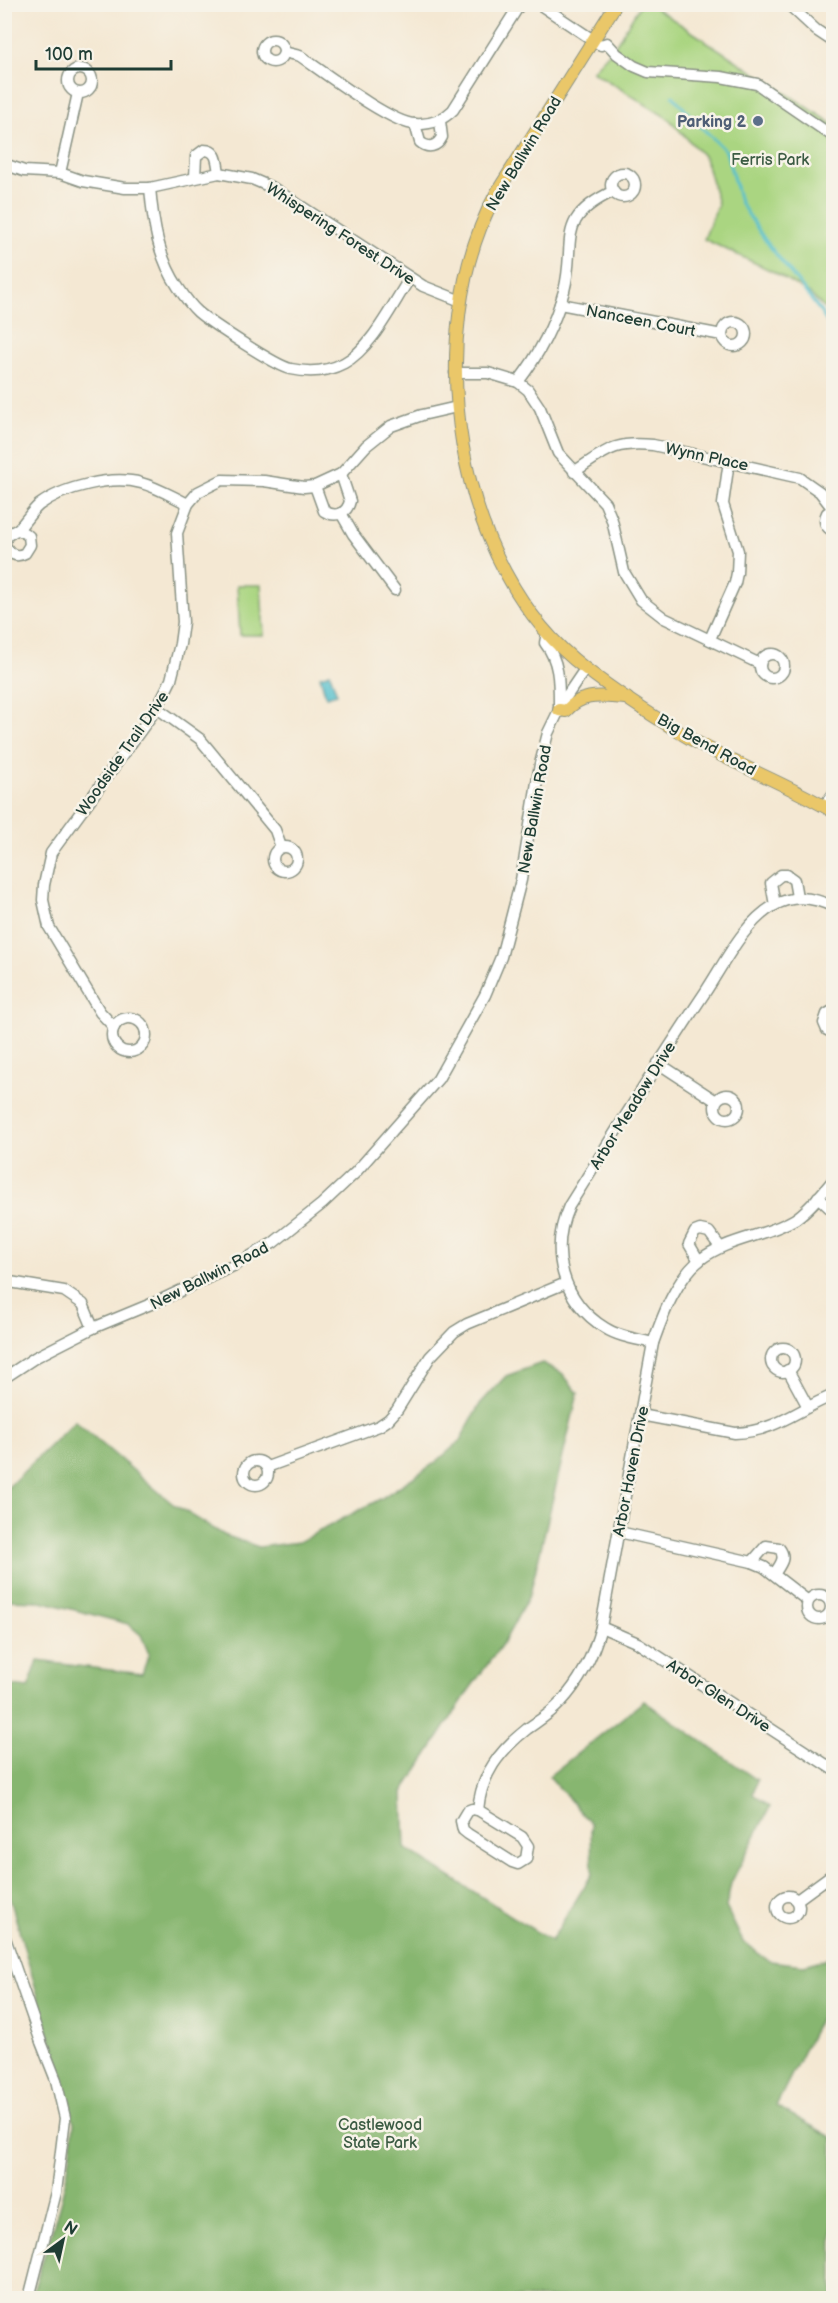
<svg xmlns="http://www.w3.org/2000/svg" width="838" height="2303" viewBox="0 0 838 2303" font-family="'Balsamiq Sans',sans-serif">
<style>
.green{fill:#aad581;stroke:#64895a;stroke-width:1.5}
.forest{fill:#87b66f;stroke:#537a52;stroke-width:1.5}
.water{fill:#53bfcd;stroke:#397e80;stroke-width:1.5}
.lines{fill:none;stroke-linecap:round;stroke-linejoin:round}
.stream{stroke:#53bfcd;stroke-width:3}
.minor-casing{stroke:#8a9284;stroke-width:13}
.major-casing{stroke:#8a9284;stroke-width:14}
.minor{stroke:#fff;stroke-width:10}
.major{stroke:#eac769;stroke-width:12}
.service-dot{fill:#5c6f8a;stroke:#f7f3e8;stroke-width:2}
.labels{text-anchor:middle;stroke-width:5;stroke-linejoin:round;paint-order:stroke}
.service-label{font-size:16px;font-weight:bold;fill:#4e5e75;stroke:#f7f3e8;text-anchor:end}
.street-label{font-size:16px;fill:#1f3d34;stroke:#f7f3e8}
.park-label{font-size:16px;fill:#3b5b43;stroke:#f7f3e8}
</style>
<rect width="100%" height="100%" fill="#f7f3e8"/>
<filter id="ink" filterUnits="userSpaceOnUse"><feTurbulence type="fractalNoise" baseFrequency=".0167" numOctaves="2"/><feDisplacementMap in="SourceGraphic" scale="12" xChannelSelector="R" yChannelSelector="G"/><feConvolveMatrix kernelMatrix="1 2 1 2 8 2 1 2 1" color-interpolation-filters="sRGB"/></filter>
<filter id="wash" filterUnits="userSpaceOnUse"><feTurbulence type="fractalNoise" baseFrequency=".008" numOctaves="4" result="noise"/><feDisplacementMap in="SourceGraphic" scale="24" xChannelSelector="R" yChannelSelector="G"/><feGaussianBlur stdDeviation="1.35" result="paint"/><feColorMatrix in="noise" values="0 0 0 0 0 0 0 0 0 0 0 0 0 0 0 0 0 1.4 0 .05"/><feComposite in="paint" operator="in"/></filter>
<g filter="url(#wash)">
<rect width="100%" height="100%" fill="#f4e8d3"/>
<g class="green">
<path d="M640 5H651L833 124V317L810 294 774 272 704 239 718 204 705 158 669 119 592 71 613 49Z"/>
<path d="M237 585H261L264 635H240Z"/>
</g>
<path class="forest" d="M542 1363 562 1373 578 1393 530 1594 505 1640 469 1690 403 1792 405 1848 551 1941 592 1874 591 1824 549 1776 644 1701 757 1780 753 1794 770 1807 731 1883 726 1907 743 1942 769 1961 804 1965 825 1959 833 1954V1992L776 2106 833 2138V2298H31C48 2241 71 2182 74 2122L5 1881V1685L28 1688 38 1661 142 1674 149 1654 141 1635 128 1624 41 1601 5 1600V1490L75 1421 173 1504 224 1535 259 1547 299 1542 382 1498 435 1463 459 1442 480 1404 506 1376Z"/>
<path class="water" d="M330 673 337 694 326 697 320 676Z"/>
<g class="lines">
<path class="stream" d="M673 96 695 121 726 151 740 202 765 240 818 308 834 333"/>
</g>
</g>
<g filter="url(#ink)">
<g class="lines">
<defs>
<g id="minor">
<path d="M539 4 599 44"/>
<path d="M788 4 816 30 834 42"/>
<circle cx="273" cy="51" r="11"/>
<path d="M601 45 607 43 617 54 634 66 648 72 721 77 757 84 834 137"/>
<path d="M284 52 300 56C322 71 392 124 415 124 430 125 443 120 453 110L520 4"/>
<circle cx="80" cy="81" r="12"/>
<path d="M415 124 420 142C428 149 437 147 442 137L440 121"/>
<path d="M4 164 24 171 60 173 83 181 125 188H150L219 173 252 179 273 188 423 286 461 301"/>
<path d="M60 173 78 93"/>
<circle cx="623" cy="185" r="12"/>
<path d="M195 177 196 156 204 150C218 150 217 162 219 173"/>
<path d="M150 188C153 223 158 257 178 287 184 296 190 305 198 312 211 323 276 366 291 369 309 373 327 372 344 363 372 348 392 305 410 278"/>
<path d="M560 304 722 335"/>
<circle cx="734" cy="334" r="12"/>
<path d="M455 373H488L518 382 528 390 540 408 558 453 605 503 612 520 624 572 641 600 664 618 760 664"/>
<path d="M518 382C540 353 554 326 564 291 577 242 553 219 614 191"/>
<path d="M574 472C606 451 613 441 653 445L800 478 820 492 833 509"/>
<path d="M315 486 324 511C335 518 347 514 350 501L341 474"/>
<path d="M834 509 827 513C823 521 825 528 834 531"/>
<path d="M341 513 353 534 395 590"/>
<path d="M19 530 29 536 30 545 25 553C16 558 9 554 5 545 5 531 15 534 21 526 27 519 32 511 39 505 63 487 112 475 141 483 157 487 173 497 188 504"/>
<path d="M547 633 545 643C560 662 559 684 559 707"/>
<path d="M710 639 735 583 737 573 738 551 723 504 729 461"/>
<circle cx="772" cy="666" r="12"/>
<path d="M157 708 200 739 275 830 281 847"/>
<path d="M824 806 834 793"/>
<circle cx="285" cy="859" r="12"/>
<path d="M775 905 771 883 781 875H787L794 880 797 897"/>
<path d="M834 1010 827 1014 824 1023 827 1030 834 1033"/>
<circle cx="129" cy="1035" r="17"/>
<path d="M114 1027 100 1012 49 927 43 900 44 885 51 853 157 708 171 680 180 644 183 622 177 533 188 504 198 492 222 480 264 481 304 487 315 486 341 474 366 446 391 426 422 415 457 407"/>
<path d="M658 1063 716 1101"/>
<circle cx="727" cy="1107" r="12"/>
<path d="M818 1197 834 1212"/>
<path d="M699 1261 689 1244 695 1232 700 1230 709 1232 720 1247"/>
<path d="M4 1281 64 1291 83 1304 93 1328"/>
<path d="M653 1343C637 1339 619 1337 605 1328 562 1301 549 1251 569 1206 614 1134 659 1061 706 991 725 962 743 924 773 906 793 894 814 897 834 907"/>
<circle cx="783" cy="1360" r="12"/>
<path d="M788 1370 808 1407"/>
<path d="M4 1378 36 1357 93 1328 163 1299 237 1264 273 1243 322 1204 355 1173 438 1079 485 995 501 957 521 880 540 764 548 733 564 700 585 669"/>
<path d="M641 1415 735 1433C775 1432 798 1409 834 1395"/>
<circle cx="256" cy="1473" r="12"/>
<path d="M267 1467 379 1426 388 1420 397 1410 430 1357 454 1332 467 1324 566 1283"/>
<path d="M619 1532 752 1562 764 1567 808 1601"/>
<path d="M752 1562 766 1546 779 1548C787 1558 780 1565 774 1574"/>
<circle cx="819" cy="1607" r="12"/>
<path d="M601 1627 638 1643 834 1770"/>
<path d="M472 1809 478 1810 522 1837 528 1846 526 1859 518 1864 512 1862 468 1834 463 1830 461 1821 467 1811Z"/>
<path d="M478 1810C481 1775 499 1751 527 1729 538 1721 550 1714 560 1703 581 1681 593 1656 601 1627L653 1343C663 1315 676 1279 701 1259 729 1238 765 1237 795 1219 810 1209 823 1192 834 1179"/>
<circle cx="788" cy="1907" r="11"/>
<path d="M797 1900 834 1873"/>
<path d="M4 1935 41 2042 56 2080 65 2118 56 2192 29 2298"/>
</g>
<g id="major">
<path d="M616 4 497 192C419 333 454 570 586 669 617 693 651 715 684 735 732 764 786 783 834 812"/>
<path d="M559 710 566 711C583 691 604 697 627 698"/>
</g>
</defs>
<use href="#minor" class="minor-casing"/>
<use href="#major" class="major-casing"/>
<use href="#minor" class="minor"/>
<use href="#major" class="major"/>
</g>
</g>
<circle class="service-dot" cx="758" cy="121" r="6"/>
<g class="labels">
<g class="service-label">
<text x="746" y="127">Parking 2</text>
</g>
<g class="street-label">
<text transform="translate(523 153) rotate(-59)" y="6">New Ballwin Road</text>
<text transform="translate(341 233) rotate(33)" y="6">Whispering Forest Drive</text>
<text transform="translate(641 320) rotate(11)" y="6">Nanceen Court</text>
<text transform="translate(707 456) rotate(12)" y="6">Wynn Place</text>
<text transform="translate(707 744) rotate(29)" y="6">Big Bend Road</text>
<text transform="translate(122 753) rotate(-55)" y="6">Woodside Trail Drive</text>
<text transform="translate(534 809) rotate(-80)" y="6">New Ballwin Road</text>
<text transform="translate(632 1105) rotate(-58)" y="6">Arbor Meadow Drive</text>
<text transform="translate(209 1275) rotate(-27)" y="6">New Ballwin Road</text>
<text transform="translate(630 1471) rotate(-79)" y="6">Arbor Haven Drive</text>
<text transform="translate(719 1695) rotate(33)" y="6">Arbor Glen Drive</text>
</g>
<g class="park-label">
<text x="770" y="165">Ferris Park</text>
<text x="380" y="2130">Castlewood<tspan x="380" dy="18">State Park</tspan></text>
</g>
</g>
<rect width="838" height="2303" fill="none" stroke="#f7f3e8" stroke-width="24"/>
<g transform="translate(63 2240) rotate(33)" stroke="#f7f3e8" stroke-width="4.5" paint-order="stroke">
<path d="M0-4.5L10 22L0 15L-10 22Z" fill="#1f3d34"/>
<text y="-9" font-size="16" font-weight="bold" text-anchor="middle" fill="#1f3d34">N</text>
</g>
<path d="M36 60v9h135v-9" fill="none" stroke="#1f3d34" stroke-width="3"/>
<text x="45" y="60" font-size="18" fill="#1f3d34" stroke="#f7f3e8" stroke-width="4.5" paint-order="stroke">100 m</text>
</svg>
